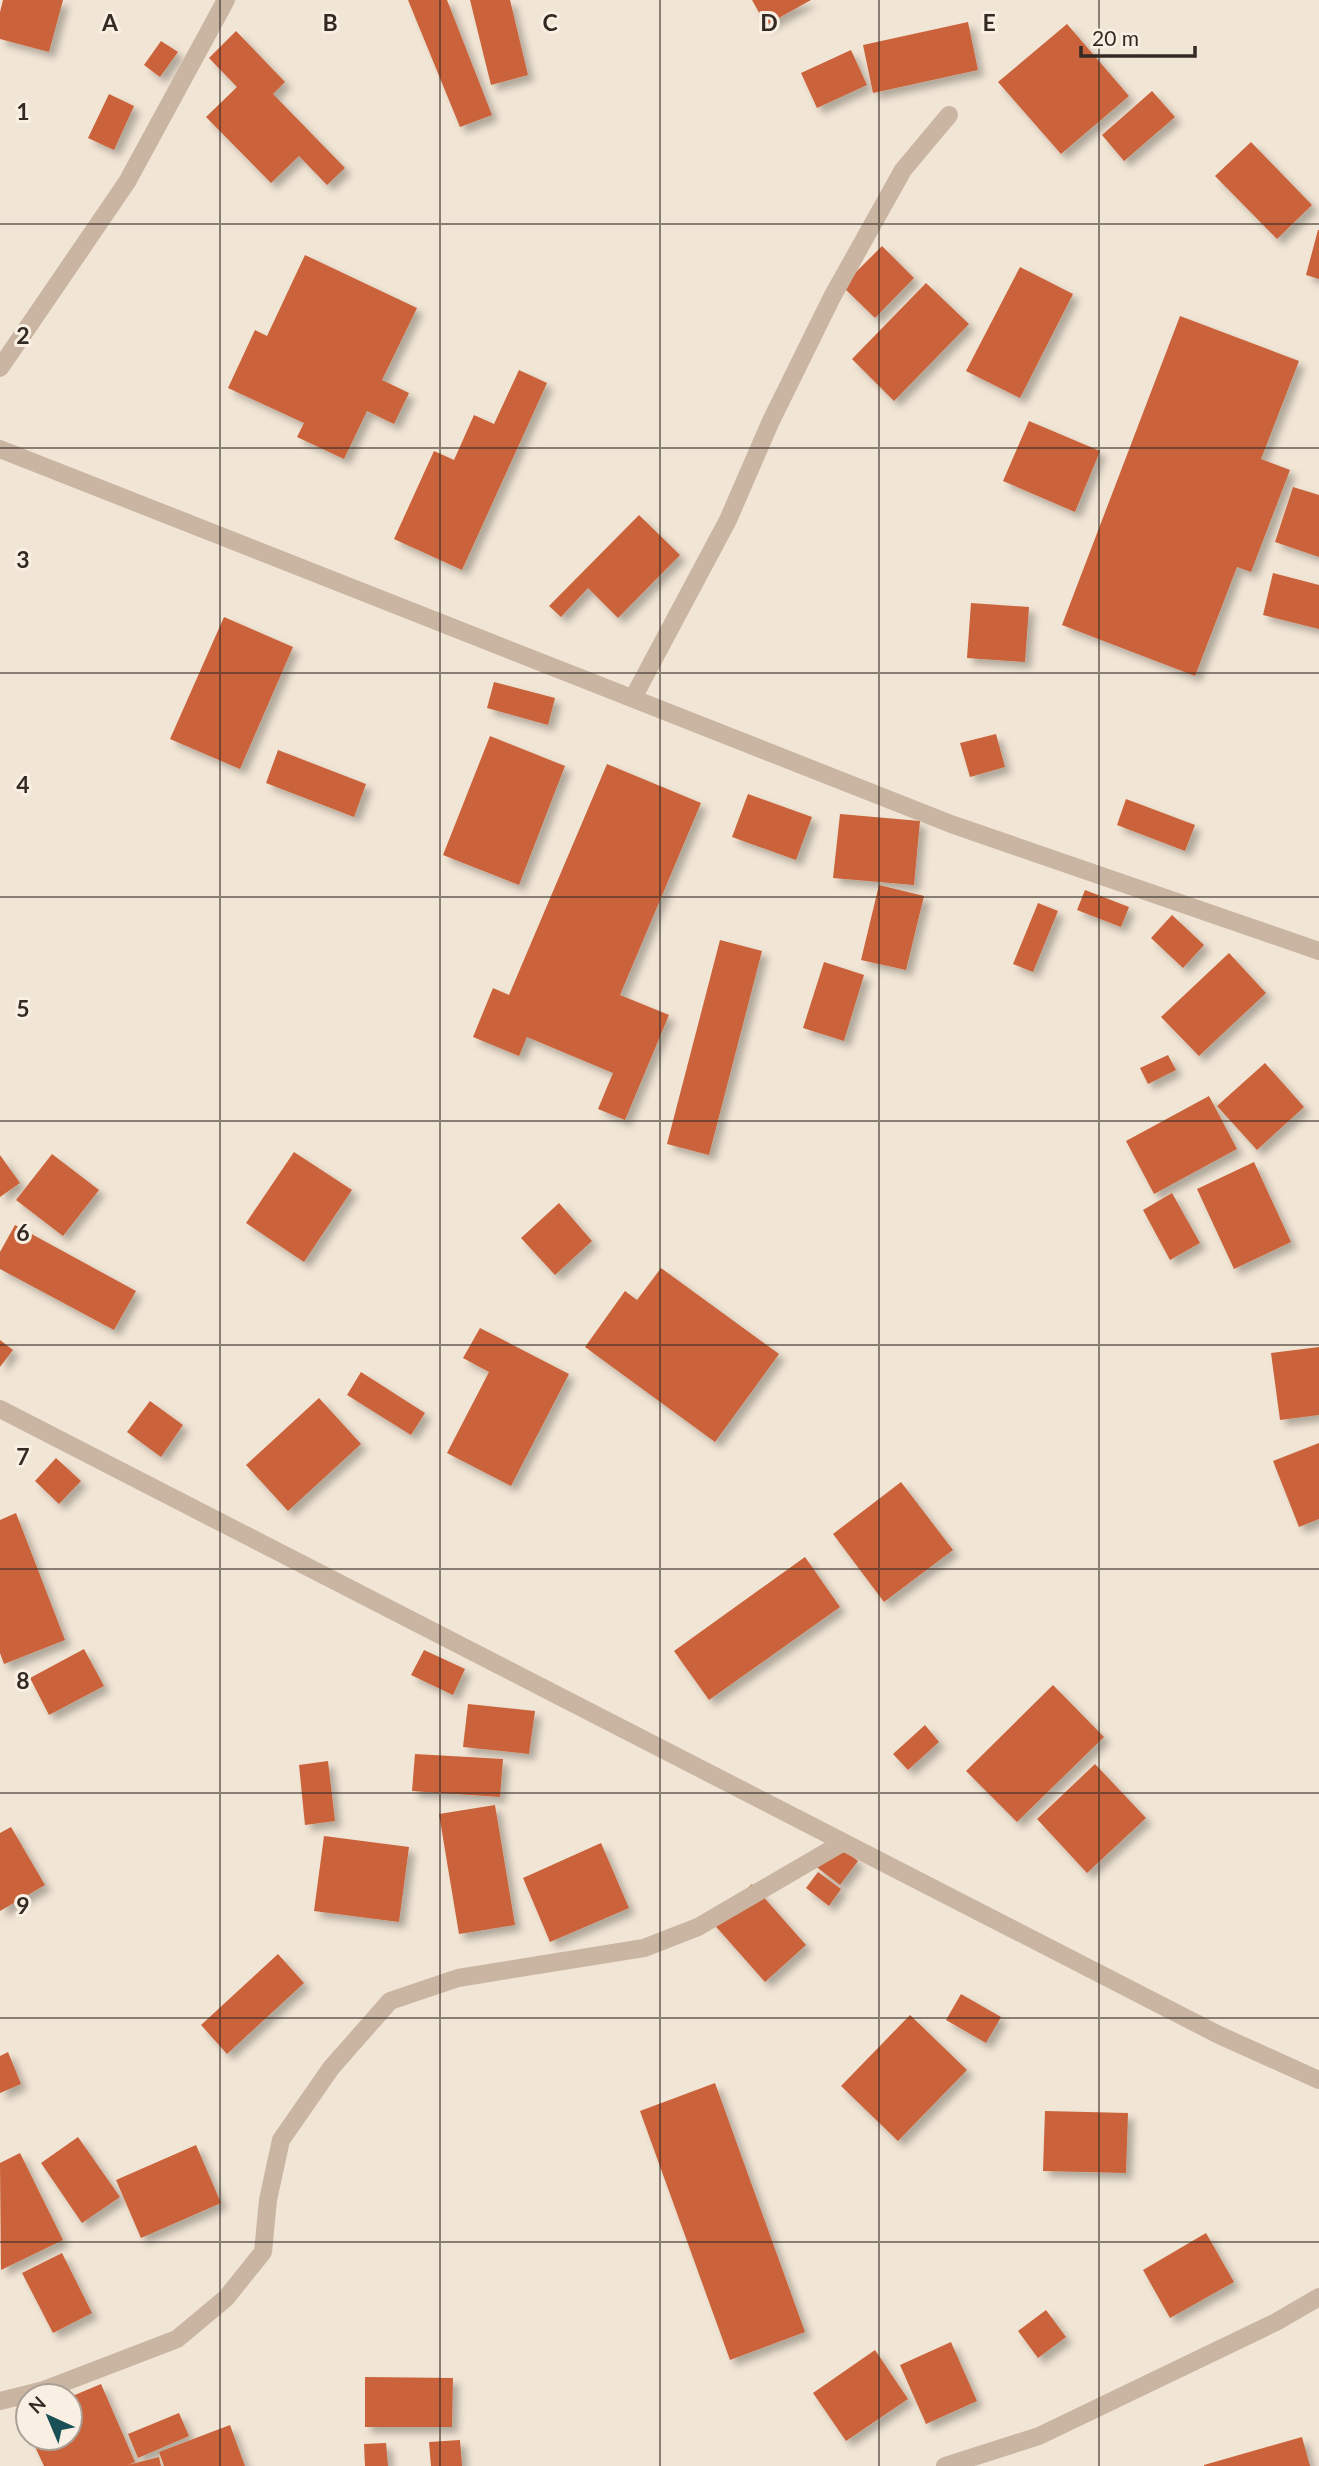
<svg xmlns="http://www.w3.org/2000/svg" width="1319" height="2466" viewBox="0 0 1319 2466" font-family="Lato,sans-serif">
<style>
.building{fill:#ca633a;filter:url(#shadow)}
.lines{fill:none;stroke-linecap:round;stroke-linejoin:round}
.minor{stroke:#c9b5a2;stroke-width:18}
.tertiary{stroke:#c9b5a2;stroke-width:18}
.grid{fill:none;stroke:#332a24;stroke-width:2;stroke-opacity:0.55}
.grid-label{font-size:23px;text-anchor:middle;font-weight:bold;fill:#332a24;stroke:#f9efe2;stroke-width:6;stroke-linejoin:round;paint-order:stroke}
</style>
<defs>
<filter id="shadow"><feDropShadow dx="6" dy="6" stdDeviation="3.5" flood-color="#0004"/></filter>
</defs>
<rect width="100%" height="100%" fill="#f1e5d5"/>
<g class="building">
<path d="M3 0H63L49 52 0 39V12Z"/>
<path d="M408 0H447L492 115 460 127Z"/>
<path d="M470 0H510L528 75 491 85Z"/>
<path d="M752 0H811L766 25Z"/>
<path d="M968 22 978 70 873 93 863 45Z"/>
<path d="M1067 24 1129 96 1061 154 998 82Z"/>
<path d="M236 31 285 82 273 94 345 168 327 185 299 156 271 183 206 117 237 87 209 58Z"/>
<path d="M161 41 178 52 160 77 144 65Z"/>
<path d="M851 50 867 85 817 108 801 73Z"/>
<path d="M1152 91 1175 117 1124 161 1102 135Z"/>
<path d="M109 94 134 106 114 150 88 138Z"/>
<path d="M1251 142 1312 205 1277 239 1215 176Z"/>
<path d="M1318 230H1319V279L1306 275Z"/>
<path d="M882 246 914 278 875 318 842 286Z"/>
<path d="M305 255 417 308 382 380 409 393 394 424 367 411 344 459 297 437 304 423 228 388 255 330 267 336Z"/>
<path d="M1020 267 1073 294 1020 398 966 371Z"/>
<path d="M926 283 969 324 894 401 852 359Z"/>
<path d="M1180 316 1299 361 1261 459 1290 470 1251 572 1237 567 1195 676 1062 625Z"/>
<path d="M519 370 547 383 462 570 394 539 434 451 454 460 474 415 494 424Z"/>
<path d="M1029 421 1100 451 1075 512 1003 481Z"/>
<path d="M1293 487 1319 495V557L1275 542Z"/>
<path d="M639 515 680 555 618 618 588 588 561 617 549 606Z"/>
<path d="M1273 573 1319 585V629L1263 615Z"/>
<path d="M971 603 1029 607 1025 662 967 658Z"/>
<path d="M224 617 293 647 240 769 170 739Z"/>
<path d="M494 682 555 698 548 725 487 708Z"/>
<path d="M996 734 1005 767 970 777 960 743Z"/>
<path d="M490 736 565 766 519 885 443 855Z"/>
<path d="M278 750 366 784 354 817 266 783Z"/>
<path d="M607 764 701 803 620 995 669 1015 625 1120 598 1109 613 1073 527 1037 519 1056 473 1037 493 988 509 995Z"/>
<path d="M748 794 812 817 796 860 732 837Z"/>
<path d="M1126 799 1195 825 1185 851 1117 825Z"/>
<path d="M840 814 920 821 914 885 833 878Z"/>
<path d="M879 885 924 896 906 970 861 960Z"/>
<path d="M1085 890 1129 907 1121 927 1077 910Z"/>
<path d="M1038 903 1058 911 1033 972 1013 964Z"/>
<path d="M1172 915 1204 945 1183 968 1151 938Z"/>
<path d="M720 940 762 951 709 1155 667 1144Z"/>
<path d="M1229 953 1266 993 1199 1056 1161 1017Z"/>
<path d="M824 962 864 975 844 1041 803 1028Z"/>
<path d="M1168 1055 1176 1070 1148 1084 1140 1068Z"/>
<path d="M1265 1063 1304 1107 1257 1150 1217 1106Z"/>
<path d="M1209 1096 1237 1149 1154 1194 1126 1141Z"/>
<path d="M294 1152 352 1190 304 1262 246 1223Z"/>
<path d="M52 1154 99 1190 63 1236 16 1200Z"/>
<path d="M0 1155 20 1183 0 1197Z"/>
<path d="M1254 1162 1291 1242 1234 1269 1197 1189Z"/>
<path d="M1172 1193 1200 1243 1170 1260 1143 1210Z"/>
<path d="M559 1203 592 1241 555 1275 521 1238Z"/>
<path d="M15 1225 136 1291 114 1330 0 1269V1252Z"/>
<path d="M661 1268 779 1354 715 1442 585 1347 625 1291 637 1300Z"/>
<path d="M480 1328 569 1374 511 1486 447 1453 489 1372 463 1358Z"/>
<path d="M0 1340 13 1350 0 1367Z"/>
<path d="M1319 1347V1415L1280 1420 1271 1353Z"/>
<path d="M361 1372 425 1413 411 1435 347 1395Z"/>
<path d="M319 1398 361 1444 288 1511 246 1465Z"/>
<path d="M150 1401 183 1425 161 1457 127 1432Z"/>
<path d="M1319 1443V1519L1299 1527 1273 1461Z"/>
<path d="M56 1458 81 1481 59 1504 35 1481Z"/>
<path d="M901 1482 953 1550 884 1602 833 1534Z"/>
<path d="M16 1513 65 1640 4 1664 0 1653V1520Z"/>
<path d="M805 1557 840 1607 709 1700 674 1651Z"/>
<path d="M84 1649 104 1686 49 1715 30 1678Z"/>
<path d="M424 1650 465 1669 453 1695 411 1675Z"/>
<path d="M1053 1685 1104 1737 1017 1822 966 1771Z"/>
<path d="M468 1704 535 1711 529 1754 463 1747Z"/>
<path d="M925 1725 939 1742 908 1770 893 1754Z"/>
<path d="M415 1754 503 1759 500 1797 412 1791Z"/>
<path d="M328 1761 335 1821 305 1825 299 1765Z"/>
<path d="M1095 1764 1146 1818 1087 1873 1037 1819Z"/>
<path d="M495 1805 515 1925 459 1934 439 1814Z"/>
<path d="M11 1827 45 1885 0 1911V1833Z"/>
<path d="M324 1836 409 1847 399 1922 314 1911Z"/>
<path d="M832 1841 858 1861 840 1885 814 1865Z"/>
<path d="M601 1843 629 1908 550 1942 523 1878Z"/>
<path d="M818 1872 841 1889 829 1906 806 1888Z"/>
<path d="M752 1884 806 1945 765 1982 711 1921Z"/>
<path d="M278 1954 304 1983 227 2054 201 2025Z"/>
<path d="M961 1994 1001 2017 986 2043 946 2020Z"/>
<path d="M910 2015 967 2070 898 2141 841 2086Z"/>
<path d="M8 2052 21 2084 0 2093V2056Z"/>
<path d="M715 2083 805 2332 730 2360 640 2111Z"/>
<path d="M1045 2111 1128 2113 1126 2173 1043 2171Z"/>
<path d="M78 2137 120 2197 82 2223 41 2163Z"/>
<path d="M196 2145 221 2203 141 2238 116 2180Z"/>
<path d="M20 2153 63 2240 1 2270 0 2163Z"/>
<path d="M1206 2233 1234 2282 1170 2318 1143 2270Z"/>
<path d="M62 2253 92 2313 53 2333 22 2273Z"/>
<path d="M1046 2310 1066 2337 1038 2358 1018 2331Z"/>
<path d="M951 2342 977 2401 926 2424 900 2365Z"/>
<path d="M875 2350 908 2399 846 2441 813 2393Z"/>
<path d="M365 2377 453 2378 452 2427H365Z"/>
<path d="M101 2384 135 2462 128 2465 159 2457 161 2466H44L31 2438H70V2397Z"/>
<path d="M179 2413 189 2436 138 2458 128 2434Z"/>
<path d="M230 2425 245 2466H164L159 2452Z"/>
<path d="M1302 2437 1310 2466H1204V2465Z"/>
<path d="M460 2440 462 2466H431L429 2442Z"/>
<path d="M386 2443 388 2466H365L364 2444Z"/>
</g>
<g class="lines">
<g class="minor">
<path d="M0 368 127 182 226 0"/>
<path d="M633 698 728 520 770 423 832 297 903 170 949 115"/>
<path d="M0 1409 1219 2035 1319 2080"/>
<path d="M0 2401 44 2390 177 2339 226 2298 263 2252 268 2200 281 2140 331 2068 390 2001 458 1978 644 1948 698 1927 842 1843"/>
<path d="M945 2466 1039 2436 1276 2322 1319 2297"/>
</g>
<path class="tertiary" d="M0 449 951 824 1319 951"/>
</g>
<path class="grid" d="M220 0V2466M440 0V2466M660 0V2466M879 0V2466M1099 0V2466M0 224H1319M0 448H1319M0 673H1319M0 897H1319M0 1121H1319M0 1345H1319M0 1569H1319M0 1793H1319M0 2018H1319M0 2242H1319"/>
<g class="grid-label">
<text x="110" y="31">A</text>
<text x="330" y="31">B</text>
<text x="550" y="31">C</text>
<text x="769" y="31">D</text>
<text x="989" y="31">E</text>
<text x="23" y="120">1</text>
<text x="23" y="344">2</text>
<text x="23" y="568">3</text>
<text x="23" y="793">4</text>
<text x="23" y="1017">5</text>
<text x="23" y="1241">6</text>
<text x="23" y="1465">7</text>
<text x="23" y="1689">8</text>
<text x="23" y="1914">9</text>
</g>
<g transform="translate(49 2417) rotate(316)"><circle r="33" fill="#f9efe2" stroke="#aaa096" stroke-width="2"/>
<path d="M0-5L12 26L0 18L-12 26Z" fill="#194f56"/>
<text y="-10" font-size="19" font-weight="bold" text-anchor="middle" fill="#332a24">N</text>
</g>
<path d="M1081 46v10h114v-10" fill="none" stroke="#332a24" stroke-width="3.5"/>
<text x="1092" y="46" font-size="21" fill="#332a24" stroke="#f9efe2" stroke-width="5" paint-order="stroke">20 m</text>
</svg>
